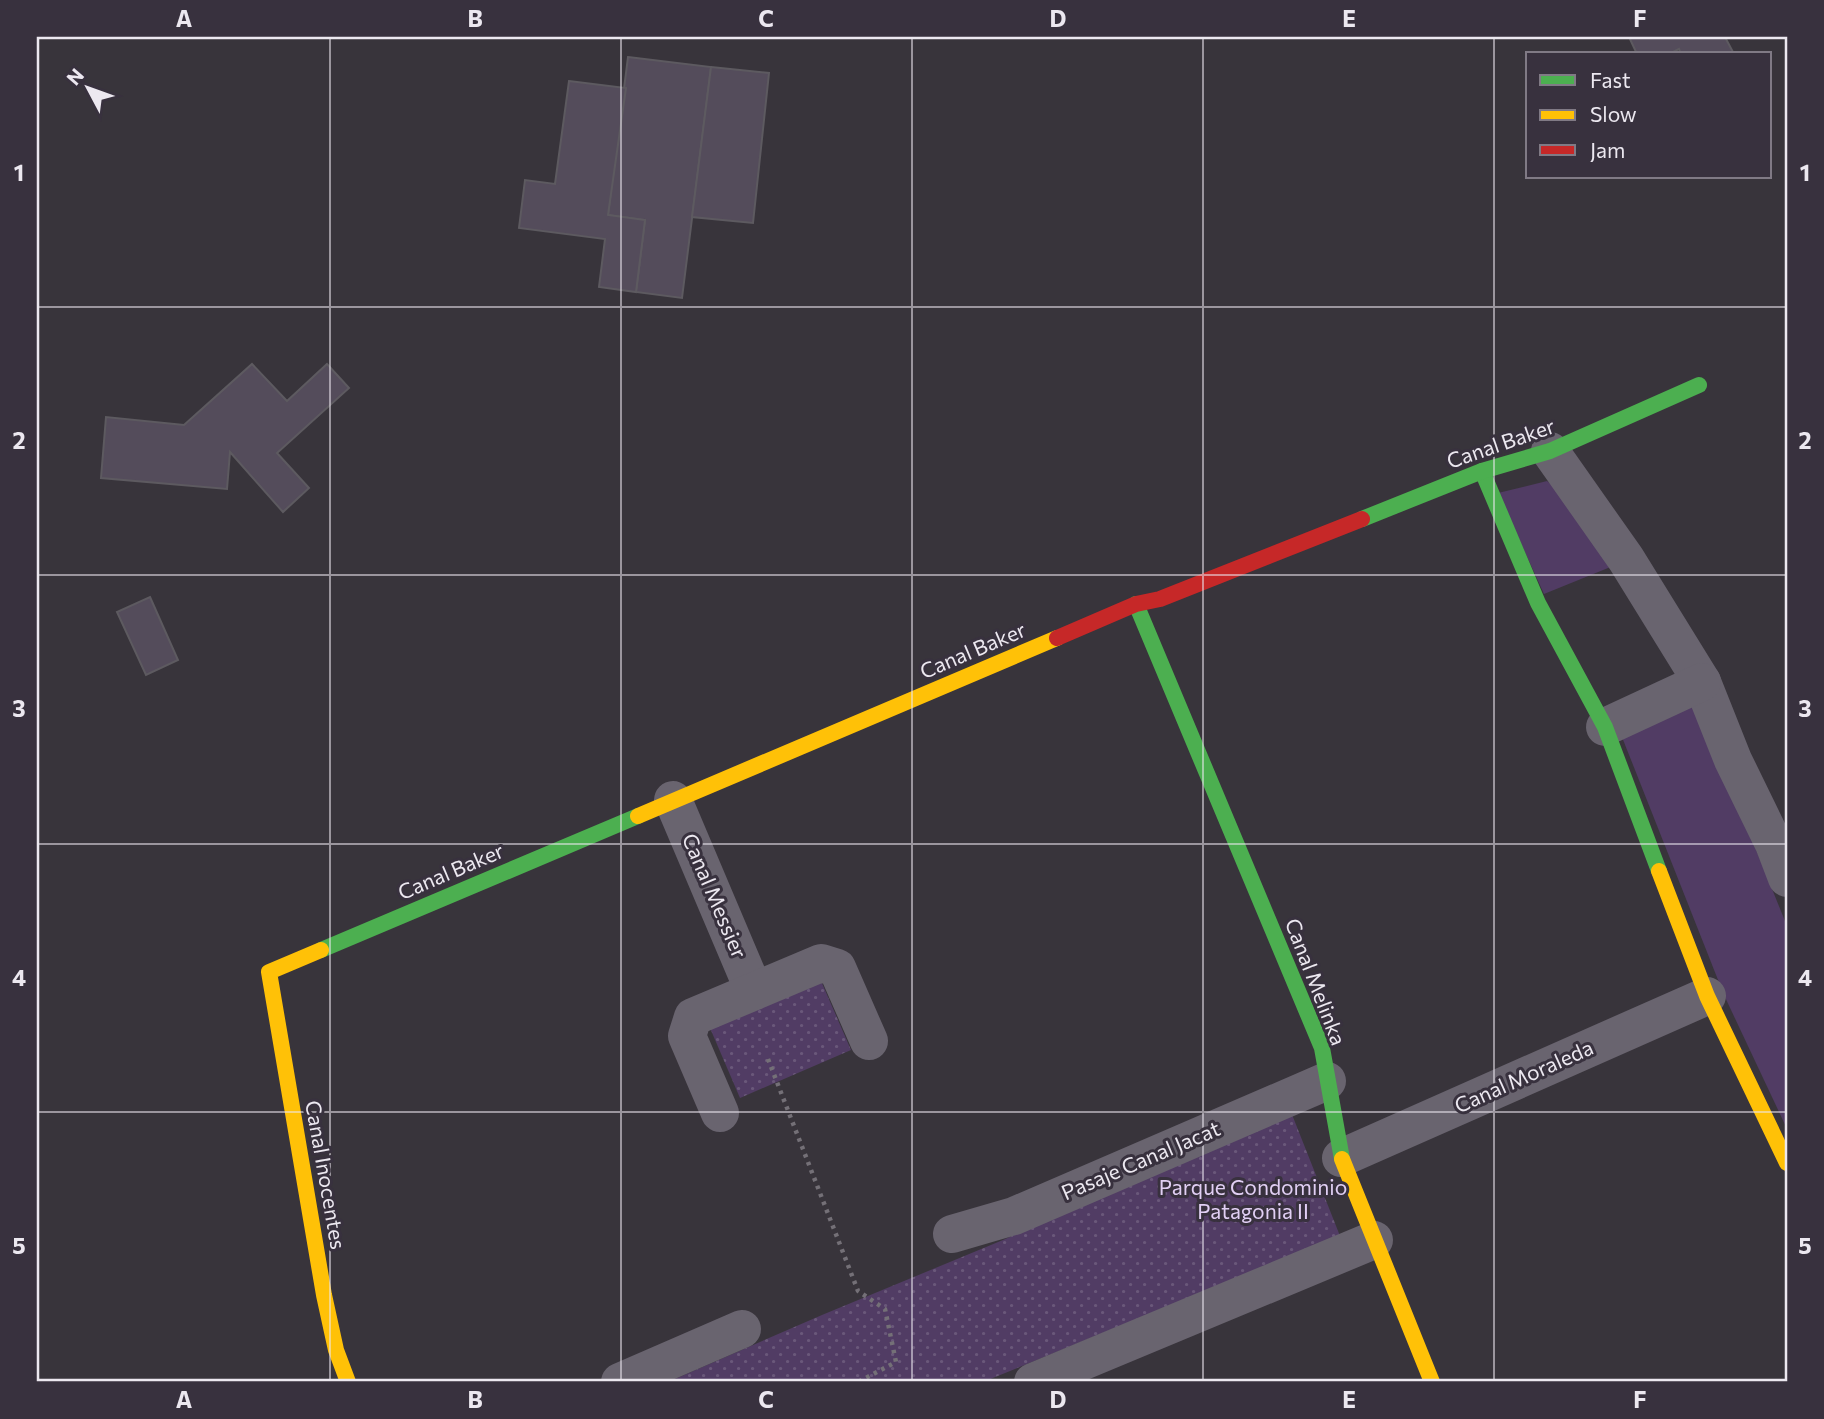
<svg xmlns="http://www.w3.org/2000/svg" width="1824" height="1419" viewBox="0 0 1824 1419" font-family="Commissioner,sans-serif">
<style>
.grass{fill:#513c64}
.park{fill:url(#park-dots)}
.building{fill:#544c5b;stroke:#5d5a60;stroke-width:2}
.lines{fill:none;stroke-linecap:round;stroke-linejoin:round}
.path{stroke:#747077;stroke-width:4.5;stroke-dasharray:3.5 5;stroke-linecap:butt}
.street{stroke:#69646f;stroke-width:38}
.fast{stroke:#4caf50;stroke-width:16}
.slow{stroke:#ffc107;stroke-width:16}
.jam{stroke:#c62828;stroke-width:16}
.grid{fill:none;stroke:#ece8f0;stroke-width:2;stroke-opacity:0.55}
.labels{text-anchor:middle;stroke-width:6;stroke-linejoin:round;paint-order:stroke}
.street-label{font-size:21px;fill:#ece8f0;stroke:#38313e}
.park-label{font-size:21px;fill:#e1cff4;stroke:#38313e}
.neatline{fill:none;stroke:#ece8f0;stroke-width:2.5}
.grid-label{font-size:23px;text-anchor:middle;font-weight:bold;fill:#ece8f0}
</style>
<defs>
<pattern id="park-dots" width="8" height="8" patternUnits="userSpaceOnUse" patternTransform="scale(1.75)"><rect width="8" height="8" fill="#513c64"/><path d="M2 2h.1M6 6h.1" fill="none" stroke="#6a587a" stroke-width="1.8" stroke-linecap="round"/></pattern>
</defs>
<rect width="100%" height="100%" fill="#38343b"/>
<g class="grass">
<path d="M1547 481 1573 502 1613 566 1544 594 1498 493Z"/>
<path d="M1692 701 1724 770 1787 926V1129L1724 995 1620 732Z"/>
</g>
<g class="park">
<path d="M818 974 851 1050 740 1098 707 1021Z"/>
<path d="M1291 1112 1340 1236 983 1382H668L822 1315 1003 1240Z"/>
</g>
<g class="building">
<path d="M1629 37H1725L1734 54H1681L1679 49 1669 54H1637Z"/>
<path d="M628 57 711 67 682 298 636 292 645 220 608 215Z"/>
<path d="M711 67 769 73 753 223 692 217Z"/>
<path d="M569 81 626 88 608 215 645 220 636 292 599 287 605 239 519 228 525 180 555 184Z"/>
<path d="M252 364 287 401 327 364 349 388 277 453 309 488 283 512 230 452 227 489 101 478 106 417 184 425Z"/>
<path d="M150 597 178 660 146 675 117 612Z"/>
</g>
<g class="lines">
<path class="path" d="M768 1059 858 1291 885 1309 896 1362 858 1382"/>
<g class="street">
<path d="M1550 451 1626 559 1702 682 1733 760 1774 844 1787 878"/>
<path d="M1605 727 1702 682"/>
<path d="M673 800 754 991"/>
<path d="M720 1113 687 1036 693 1017 821 963 837 968 869 1041"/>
<path d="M1341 1158 1707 996"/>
<path d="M952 1234 1014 1216 1327 1081"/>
<path d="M620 1382 742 1329"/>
<path d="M1033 1382 1374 1240"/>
</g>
<g class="fast">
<path d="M1482 471 1538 603 1605 727 1659 871"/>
<path d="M1362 519 1482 471 1550 451 1699 385"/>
<path d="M1136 604 1322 1048 1342 1159"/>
<path d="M321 950 638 816"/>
</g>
<g class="slow">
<path d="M638 816 1057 638"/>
<path d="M1659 871 1707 996 1787 1163"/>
<path d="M321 950 269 972 324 1295 336 1350 348 1382"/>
<path d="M1342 1159 1432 1382"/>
</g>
<path class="jam" d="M1057 638 1136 604 1160 599 1362 519"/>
</g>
<path class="grid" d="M330 37V1382M621 37V1382M912 37V1382M1203 37V1382M1494 37V1382M37 307H1787M37 575H1787M37 844H1787M37 1112H1787"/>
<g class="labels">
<g class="street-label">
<text transform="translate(1501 444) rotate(-19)" y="7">Canal Baker</text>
<text transform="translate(973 651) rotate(-23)" y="7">Canal Baker</text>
<text transform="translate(451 872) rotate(-23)" y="7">Canal Baker</text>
<text transform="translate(714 896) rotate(67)" y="7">Canal Messier</text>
<text transform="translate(1315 982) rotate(69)" y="7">Canal Melinka</text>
<text transform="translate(1524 1077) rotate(-24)" y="7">Canal Moraleda</text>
<text transform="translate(1141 1161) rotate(-23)" y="7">Pasaje Canal Jacat</text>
<text transform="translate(325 1175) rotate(80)" y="7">Canal Inocentes</text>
</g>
<g class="park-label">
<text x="1253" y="1195">Parque Condominio<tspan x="1253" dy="24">Patagonia II</tspan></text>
</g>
</g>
<rect width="1824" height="1419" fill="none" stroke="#38313e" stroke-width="77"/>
<rect x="1526" y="52" width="245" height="126" fill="#38313e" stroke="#807a85" stroke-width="2"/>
<rect x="1540" y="75" width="35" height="10" fill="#4caf50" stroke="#807a85" stroke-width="2"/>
<text x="1590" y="88" font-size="21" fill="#ece8f0">Fast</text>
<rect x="1540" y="110" width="35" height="10" fill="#ffc107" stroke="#807a85" stroke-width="2"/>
<text x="1590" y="122" font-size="21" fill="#ece8f0">Slow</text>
<rect x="1540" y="145" width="35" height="10" fill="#c62828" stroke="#807a85" stroke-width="2"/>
<text x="1590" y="158" font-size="21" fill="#ece8f0">Jam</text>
<g transform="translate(88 88) rotate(311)" stroke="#38313e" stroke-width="5" paint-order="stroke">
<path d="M0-5L12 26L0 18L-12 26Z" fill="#ece8f0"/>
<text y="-10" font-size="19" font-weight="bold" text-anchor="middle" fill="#ece8f0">N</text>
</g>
<rect x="38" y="38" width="1748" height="1342" class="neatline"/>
<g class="grid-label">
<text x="184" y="27">A</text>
<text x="475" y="27">B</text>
<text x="766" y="27">C</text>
<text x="1058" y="27">D</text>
<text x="1349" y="27">E</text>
<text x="1640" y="27">F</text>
<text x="19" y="181">1</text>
<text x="1805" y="181">1</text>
<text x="19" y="449">2</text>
<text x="1805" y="449">2</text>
<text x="19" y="717">3</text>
<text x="1805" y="717">3</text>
<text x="19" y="986">4</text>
<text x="1805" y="986">4</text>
<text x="19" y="1254">5</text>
<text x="1805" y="1254">5</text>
<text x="184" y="1408">A</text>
<text x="475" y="1408">B</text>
<text x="766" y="1408">C</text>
<text x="1058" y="1408">D</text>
<text x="1349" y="1408">E</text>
<text x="1640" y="1408">F</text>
</g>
</svg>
